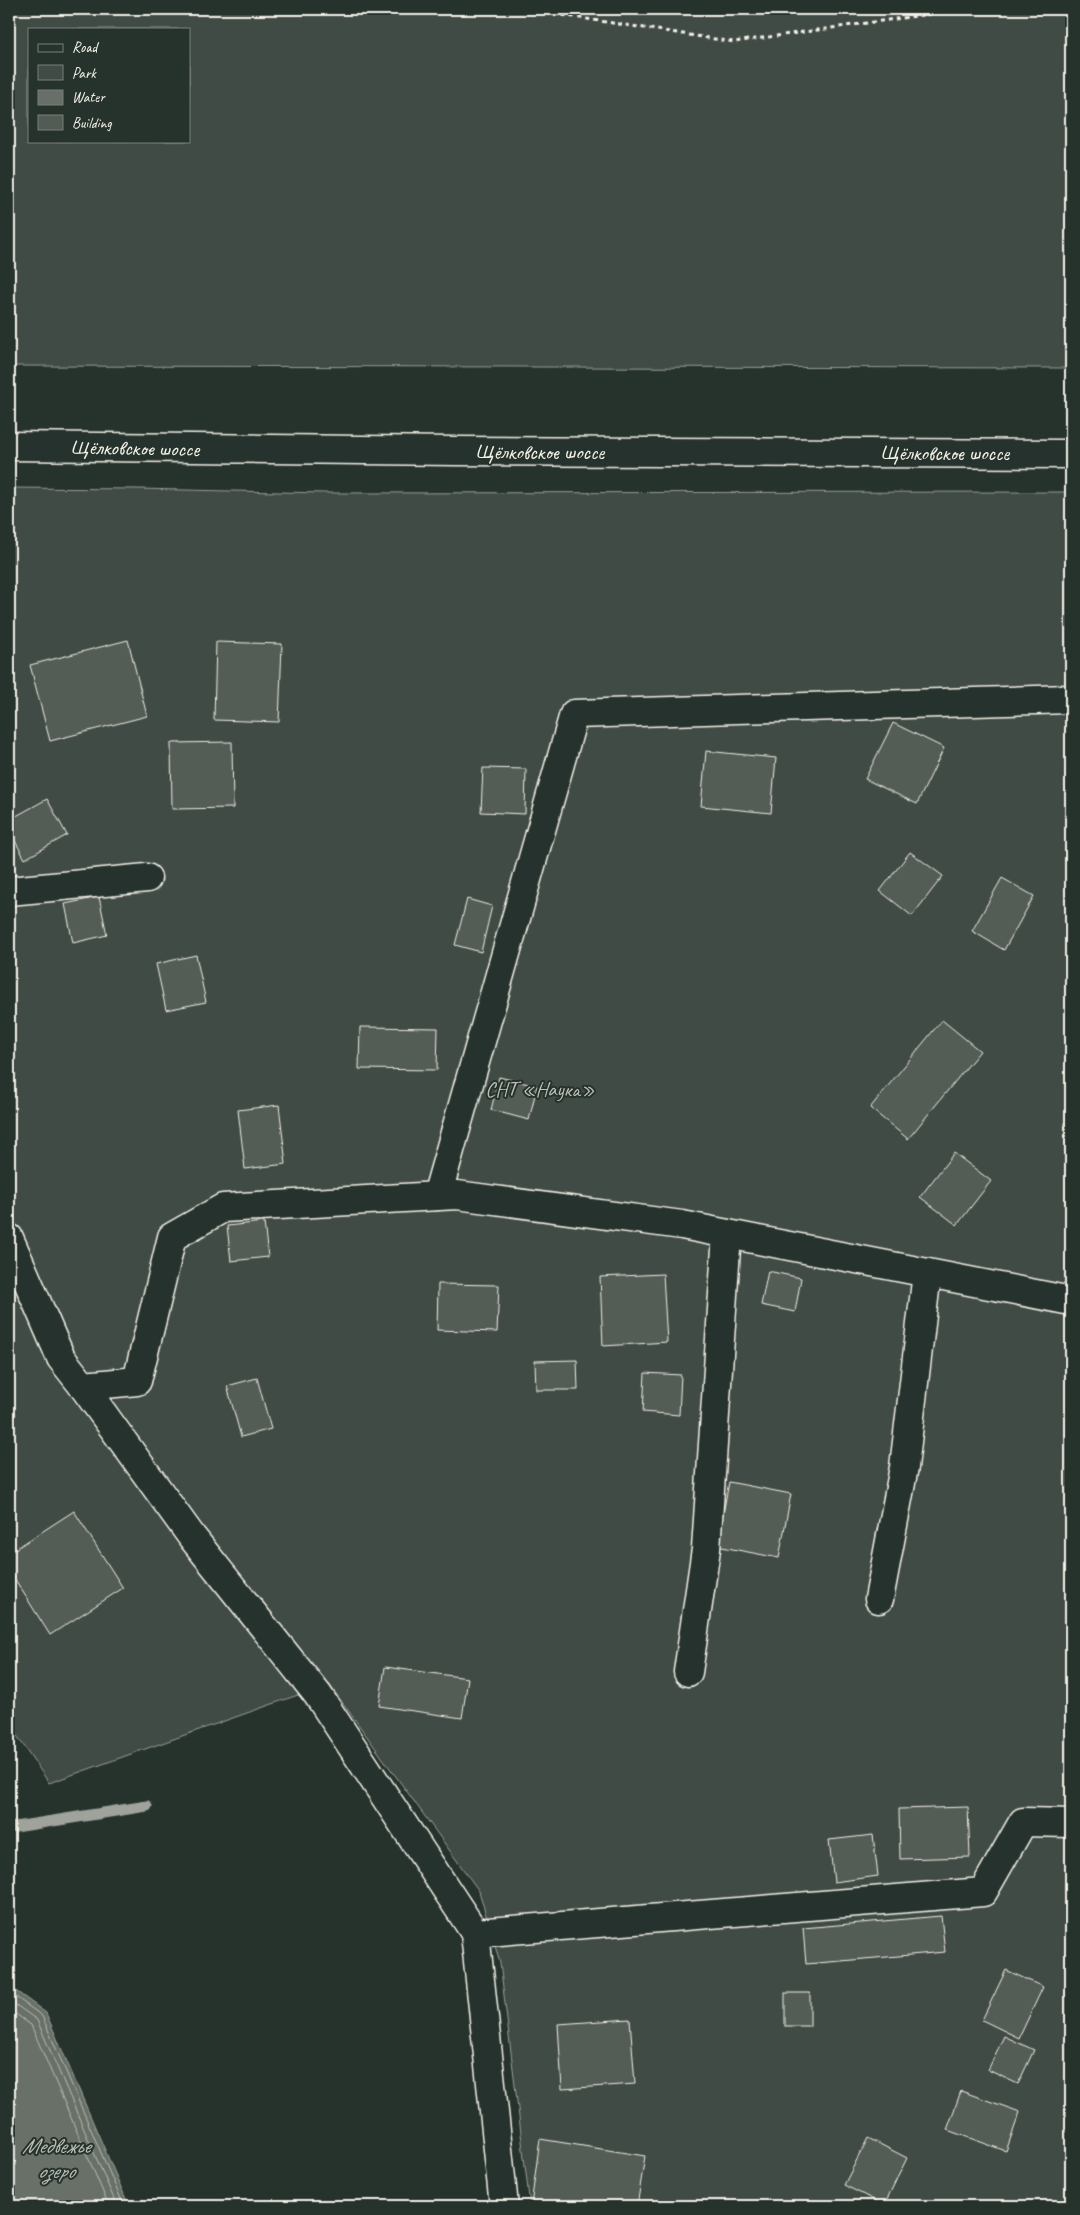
<svg xmlns="http://www.w3.org/2000/svg" width="1080" height="2215" viewBox="0 0 1080 2215" font-family="Caveat,sans-serif">
<style>
.green{fill:#414b45;stroke:#9a9e96;fill-rule:evenodd}
.water{fill:#676f68;stroke:#9fa39b}
.lines{fill:none;stroke-linecap:round;stroke-linejoin:round}
.shore{stroke:#bcbdb5;stroke-width:1}
.stream{stroke:#9fa39b;stroke-width:11}
.building{fill:#525c55;stroke:#f4f1e8}
.minor-casing{stroke:#f4f1e8;stroke-width:31}
.major-casing{stroke:#f4f1e8;stroke-width:31}
.path{stroke:#f4f1e8;stroke-width:3;stroke-dasharray:4 4;stroke-linecap:butt}
.minor{stroke:#26332d;stroke-width:28}
.major{stroke:#26332d;stroke-width:28}
.labels{text-anchor:middle;stroke-width:4;stroke-linejoin:round;paint-order:stroke}
.street-label{font-size:21px;fill:#f4f1e8;stroke:#26332d}
.park-label{font-size:21px;fill:#bebfb7;stroke:#26332d}
.water-label{font-size:22px;font-style:italic;fill:#bcbdb5;stroke:#26332d}
</style>
<rect width="100%" height="100%" fill="#26332d"/>
<filter id="ink" filterUnits="userSpaceOnUse"><feTurbulence type="fractalNoise" baseFrequency=".02" numOctaves="2"/><feDisplacementMap in="SourceGraphic" scale="10" xChannelSelector="R" yChannelSelector="G"/><feConvolveMatrix kernelMatrix="1 2 1 2 8 2 1 2 1" color-interpolation-filters="sRGB"/></filter>
<g filter="url(#ink)">
<g class="green">
<path d="M9 9H1071V368L9 366ZM29 29H189V141H29Z"/>
<path d="M9 488 137 489 325 493 1071 492V2206H530L500 1963 479 1891 329 1684 49 1783 9 1724Z"/>
</g>
<path class="water" d="M9 1986 46 2013 129 2206H9Z"/>
<g class="lines">
<g class="shore">
<path d="M9 1992 42 2016 124 2206"/>
<path d="M9 2000 37 2020 117 2206"/>
<path d="M9 2009 31 2025 109 2206"/>
</g>
<path class="stream" d="M9 1828 147 1806"/>
</g>
<g class="building">
<path d="M128 640 147 716 50 741 30 665Z"/>
<path d="M216 642 282 644 279 722 214 720Z"/>
<path d="M893 723 944 748 917 804 865 779Z"/>
<path d="M232 742 233 808 172 809 171 743Z"/>
<path d="M706 751 776 758 771 813 701 806Z"/>
<path d="M483 768 526 769 525 814 481 812Z"/>
<path d="M47 799 67 835 25 859 9 830V820Z"/>
<path d="M910 852 943 876 912 916 880 891Z"/>
<path d="M1002 878 1034 896 1004 950 972 931Z"/>
<path d="M99 897 107 935 73 943 65 904Z"/>
<path d="M467 899 492 906 481 952 455 945Z"/>
<path d="M196 955 206 1002 166 1010 156 964Z"/>
<path d="M942 1020 980 1051 908 1139 870 1108Z"/>
<path d="M360 1027 438 1028 437 1070 359 1069Z"/>
<path d="M499 1077 537 1086 529 1120 491 1110Z"/>
<path d="M279 1105 286 1164 245 1169 238 1110Z"/>
<path d="M954 1153 991 1181 957 1225 920 1197Z"/>
<path d="M264 1222 268 1257 231 1261 227 1226Z"/>
<path d="M768 1271 801 1278 795 1312 761 1305Z"/>
<path d="M663 1274 667 1342 603 1346 600 1277Z"/>
<path d="M438 1284 499 1285 497 1332 437 1330Z"/>
<path d="M577 1360 578 1390H536L535 1361Z"/>
<path d="M645 1373 681 1375 679 1415 643 1412Z"/>
<path d="M257 1378 271 1429 241 1437 227 1386Z"/>
<path d="M729 1482 791 1494 779 1558 717 1546Z"/>
<path d="M74 1511 123 1588 50 1635 9 1570V1553Z"/>
<path d="M385 1667 468 1678 462 1718 379 1706Z"/>
<path d="M968 1807 970 1857 900 1859 899 1809Z"/>
<path d="M873 1835 878 1876 834 1882 829 1840Z"/>
<path d="M941 1916 945 1952 806 1964 803 1928Z"/>
<path d="M1006 1970 1043 1987 1019 2038 982 2020Z"/>
<rect x="785" y="1993" width="25" height="33"/>
<path d="M630 2019 635 2084 562 2089 558 2024Z"/>
<path d="M1004 2036 1034 2050 1018 2084 988 2070Z"/>
<path d="M961 2091 1020 2112 1006 2151 947 2130Z"/>
<path d="M868 2138 907 2158 884 2205 844 2185Z"/>
<path d="M540 2139 645 2156 637 2206 531 2205Z"/>
</g>
<g class="lines">
<defs>
<g id="minor">
<path d="M9 891 147 878"/>
<path d="M437 1196 574 714 1071 699"/>
<path d="M9 1238 61 1358 83 1386 137 1381 172 1237 223 1208 457 1195 682 1225 1071 1301"/>
<path d="M83 1386 192 1537 318 1695 475 1933 983 1892 1023 1822 1071 1823"/>
<path d="M879 1599 904 1467 927 1273"/>
<path d="M688 1672 706 1549 727 1234"/>
<path d="M475 1933 504 2206"/>
</g>
<path id="major" d="M9 446 455 451 1071 454"/>
</defs>
<use href="#minor" class="minor-casing"/>
<use href="#major" class="major-casing"/>
<path class="path" d="M523 9 734 42 965 9"/>
<use href="#minor" class="minor"/>
<use href="#major" class="major"/>
</g>
</g>
<g class="labels">
<g class="street-label">
<text transform="translate(135 448) rotate(1)" y="7">Щёлковское шоссе</text>
<text x="540" y="459">Щёлковское шоссе</text>
<text x="945" y="460">Щёлковское шоссе</text>
</g>
<g class="park-label">
<text x="540" y="1096">СНТ «Наука»</text>
</g>
<g class="water-label">
<text x="56" y="2153">Медвежье<tspan x="56" dy="25">озеро</tspan></text>
</g>
</g>
<rect width="1080" height="2215" fill="none" stroke="#26332d" stroke-width="30"/>
<rect x="15" y="15" width="1050" height="2185" fill="none" stroke="#f4f1e8" stroke-width="2" filter="url(#ink)"/>
<rect x="28" y="28" width="162" height="115" fill="#26332d" stroke="#787f78"/>
<rect x="38" y="44" width="25" height="8" fill="#26332d" stroke="#787f78"/>
<text x="72" y="52" font-size="15" fill="#f4f1e8">Road</text>
<rect x="38" y="65" width="25" height="15" fill="#414b45" stroke="#787f78"/>
<text x="72" y="78" font-size="15" fill="#f4f1e8">Park</text>
<rect x="38" y="90" width="25" height="15" fill="#676f68" stroke="#787f78"/>
<text x="72" y="102" font-size="15" fill="#f4f1e8">Water</text>
<rect x="38" y="115" width="25" height="15" fill="#525c55" stroke="#787f78"/>
<text x="72" y="128" font-size="15" fill="#f4f1e8">Building</text>
</svg>
